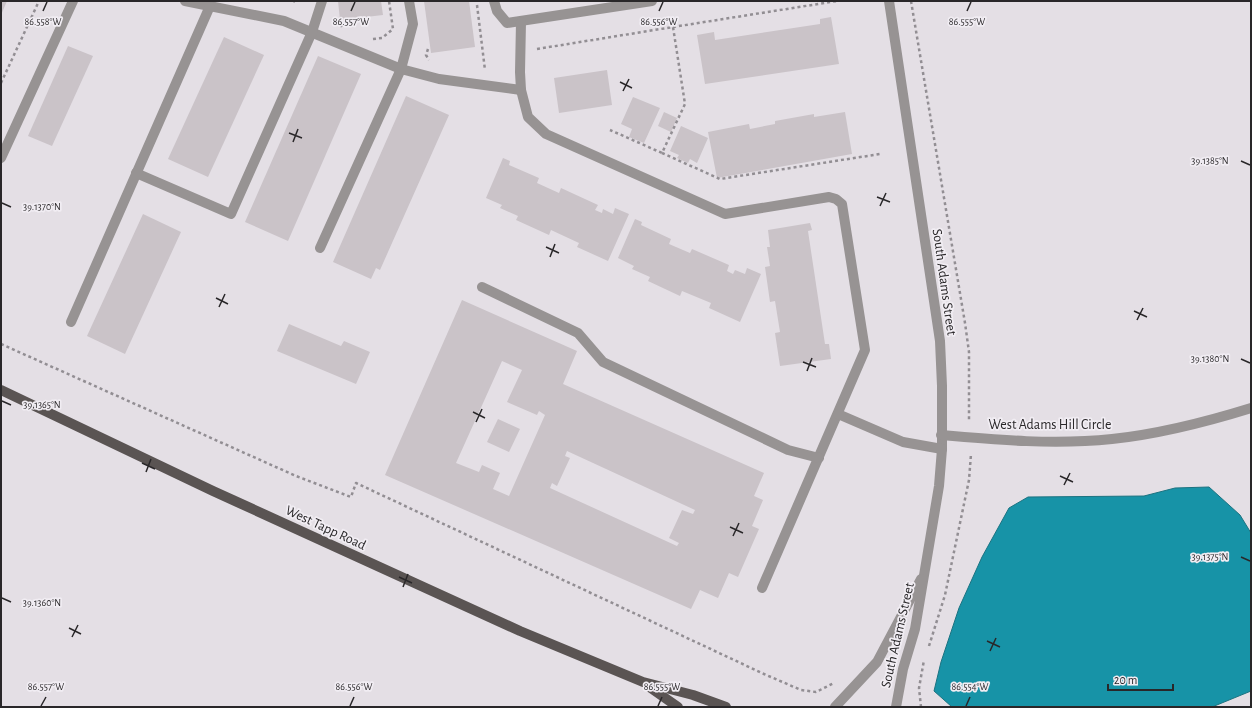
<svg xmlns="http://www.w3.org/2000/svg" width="1252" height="708" viewBox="0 0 1252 708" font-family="'Alegreya Sans',sans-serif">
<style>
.water{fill:#1793a7;stroke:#1c7381}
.building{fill:#cac3c8;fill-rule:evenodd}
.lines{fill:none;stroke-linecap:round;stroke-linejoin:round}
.path{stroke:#928e93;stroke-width:2.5;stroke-dasharray:3 3;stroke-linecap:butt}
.minor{stroke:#979393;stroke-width:10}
.major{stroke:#5a5453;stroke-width:10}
.ticks{fill:none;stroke:#292729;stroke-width:1.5}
.labels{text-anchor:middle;stroke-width:3.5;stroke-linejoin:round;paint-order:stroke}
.street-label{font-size:14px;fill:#292729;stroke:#f1edf3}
.ticks-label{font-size:10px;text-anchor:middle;fill:#292729;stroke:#f1edf3;stroke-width:3.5;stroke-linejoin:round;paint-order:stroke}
</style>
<rect width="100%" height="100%" fill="#e4dfe5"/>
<path class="water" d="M1209 487 1240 515 1251 533V691L1212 707H952L934 691 941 662 959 608 982 557 1009 508 1028 497 1144 496 1175 488Z"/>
<g class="building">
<path d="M1 1H7L1 15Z"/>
<path d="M338 1H381L383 15 340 20Z"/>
<path d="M424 1H469L475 47 431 53Z"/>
<path d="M831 17 839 64 705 84 697 35 714 32 715 40 820 24V19Z"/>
<path d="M224 37 264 55 208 177 168 159Z"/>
<path d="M68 46 93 56 52 146 28 136Z"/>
<path d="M318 56 361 74 288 241 245 222Z"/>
<path d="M607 70 612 105 559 113 554 78Z"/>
<path d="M406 96 449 115 380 270 376 268 371 279 333 262Z"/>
<path d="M633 97 660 108 644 143 629 137 632 129 621 124Z"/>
<path d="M664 112 677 118 671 132 658 126Z"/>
<path d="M845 112 852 154 717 178 708 132 749 124 750 129 775 124V121L814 114V117Z"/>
<path d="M681 126 708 138 697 163 690 159 688 163 677 158 679 155 670 151Z"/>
<path d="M503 158 510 161 509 165 539 178 537 183 559 193 561 188 598 205 595 210 602 213 603 209 613 214 615 208 629 214 608 261 577 247 579 243 551 230 549 235 516 220 518 216 500 208 502 205 486 198Z"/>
<path d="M143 214 181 232 125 354 87 336Z"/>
<path d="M635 219 642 222 641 225 671 239 669 244 690 253 692 249 729 265 727 271 733 274 735 270 745 274 747 268 761 274 740 322 709 308 711 303 682 291 680 296 648 281 650 277 632 269 634 266 618 258Z"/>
<path d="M810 223 812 230 808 231 825 344H829L831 359 780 366 775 333 780 332 775 301 770 302 765 267 770 266 767 247H770L768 230Z"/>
<path d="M462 300 577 351 563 384 764 473 754 496 763 500 752 526 759 529 738 577 729 573 718 598 700 590 691 609 385 475ZM502 361 522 370 507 402 537 415 539 411 545 415 509 496 493 489 500 473 482 465 479 472 456 463ZM567 451 695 510 693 514 682 510 669 538 679 543 677 546 550 488 552 483 557 486 570 458 565 456Z"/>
<path d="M289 324 341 346 344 341 370 352 356 384 277 351Z"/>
<path d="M498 419 520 429 509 452 487 442Z"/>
</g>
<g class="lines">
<g class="path">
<path d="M294 1 295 2"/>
<path d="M911 1 965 323 969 352V421"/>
<path d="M477 5 485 70"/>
<path d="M339 19 342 27"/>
<path d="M673 27 837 1"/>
<path d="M373 39 382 38 393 29 389 1"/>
<path d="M428 49 426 55 429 60"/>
<path d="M537 49 673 27 685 104 662 153 610 130"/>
<path d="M1 83 39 1"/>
<path d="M662 153 720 179 880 154"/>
<path d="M1 344 296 476 351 497 356 483 764 674 801 690 816 692 834 683"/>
<path d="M929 646 945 595 969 480 971 454"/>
<path d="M921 707 919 688 924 660"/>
</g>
<g class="minor">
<path d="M185 1 284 21 401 69 439 79 521 90"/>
<path d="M494 1 497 11 507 23 652 1"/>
<path d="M889 1 940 341 942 386V449L939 486 915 629 903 669 896 707"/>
<path d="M521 22 520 72 521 90 528 117 546 134 725 214 829 197 836 199 842 204 865 350 762 588"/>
<path d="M1 158 73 1"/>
<path d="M136 173 231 214 312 32 322 1"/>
<path d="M320 248 401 69 413 24 409 1"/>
<path d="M482 287 578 333 603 362 788 450 819 458"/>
<path d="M71 322 210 6"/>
<path d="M838 414 903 442 942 449"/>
<path d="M941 435C998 440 1055 445 1112 439 1159 434 1206 422 1251 408"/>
<path d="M835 707 877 662 921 579"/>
</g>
<g class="major">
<path d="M1 390 213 491 520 631 643 682 693 695 726 707"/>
<path d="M648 686 678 707"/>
</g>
</g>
<path class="ticks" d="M43 11 47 2M351 11 355 2M659 11 663 2M967 11 971 2M620 82 632 88M623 91 629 79M289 133 302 138M293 142 298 129M1241 161 1250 165M877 197 890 202M2 203 11 207M880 206 886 193M546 247 559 253M550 257 555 244M216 298 228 304M219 307 225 294M1134 311 1147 317M1137 320 1143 308M1241 359 1250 363M803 362 816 367M807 371 812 358M2 401 11 405M473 412 485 418M476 422 482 409M142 463 155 469M146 472 151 459M1060 476 1073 482M1064 485 1070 473M730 527 743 533M733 536 739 523M1241 557 1250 561M399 577 412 583M403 587 408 574M2 598 11 602M69 628 81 634M72 637 78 625M987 641 1000 647M990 651 996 638M41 706 46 697M350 706 354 697M658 706 662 697M966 706 970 697"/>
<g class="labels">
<g class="street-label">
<text transform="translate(945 282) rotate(82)" y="5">South Adams Street</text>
<text x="1050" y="429">West Adams Hill Circle</text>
<text transform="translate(326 527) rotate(25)" y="5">West Tapp Road</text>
<text transform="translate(897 635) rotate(-77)" y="5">South Adams Street</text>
</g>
</g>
<g class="ticks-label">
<text x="351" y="25">86.557°W</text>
<text x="43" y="25">86.558°W</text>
<text x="659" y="25">86.556°W</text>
<text x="967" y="25">86.555°W</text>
<text x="1210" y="164">39.1385°N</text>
<text x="42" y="210">39.1370°N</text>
<text x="1210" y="362">39.1380°N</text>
<text x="42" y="408">39.1365°N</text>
<text x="1210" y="560">39.1375°N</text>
<text x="42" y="606">39.1360°N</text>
<text x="46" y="690">86.557°W</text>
<text x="354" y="690">86.556°W</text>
<text x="662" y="690">86.555°W</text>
<text x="970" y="690">86.554°W</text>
</g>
<rect width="1252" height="708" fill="none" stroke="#292729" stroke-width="4"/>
<path d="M1108 684v6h65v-6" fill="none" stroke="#292729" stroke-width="2"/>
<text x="1114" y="684" font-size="12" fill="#292729" stroke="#f1edf3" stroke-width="3" paint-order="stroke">20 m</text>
</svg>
